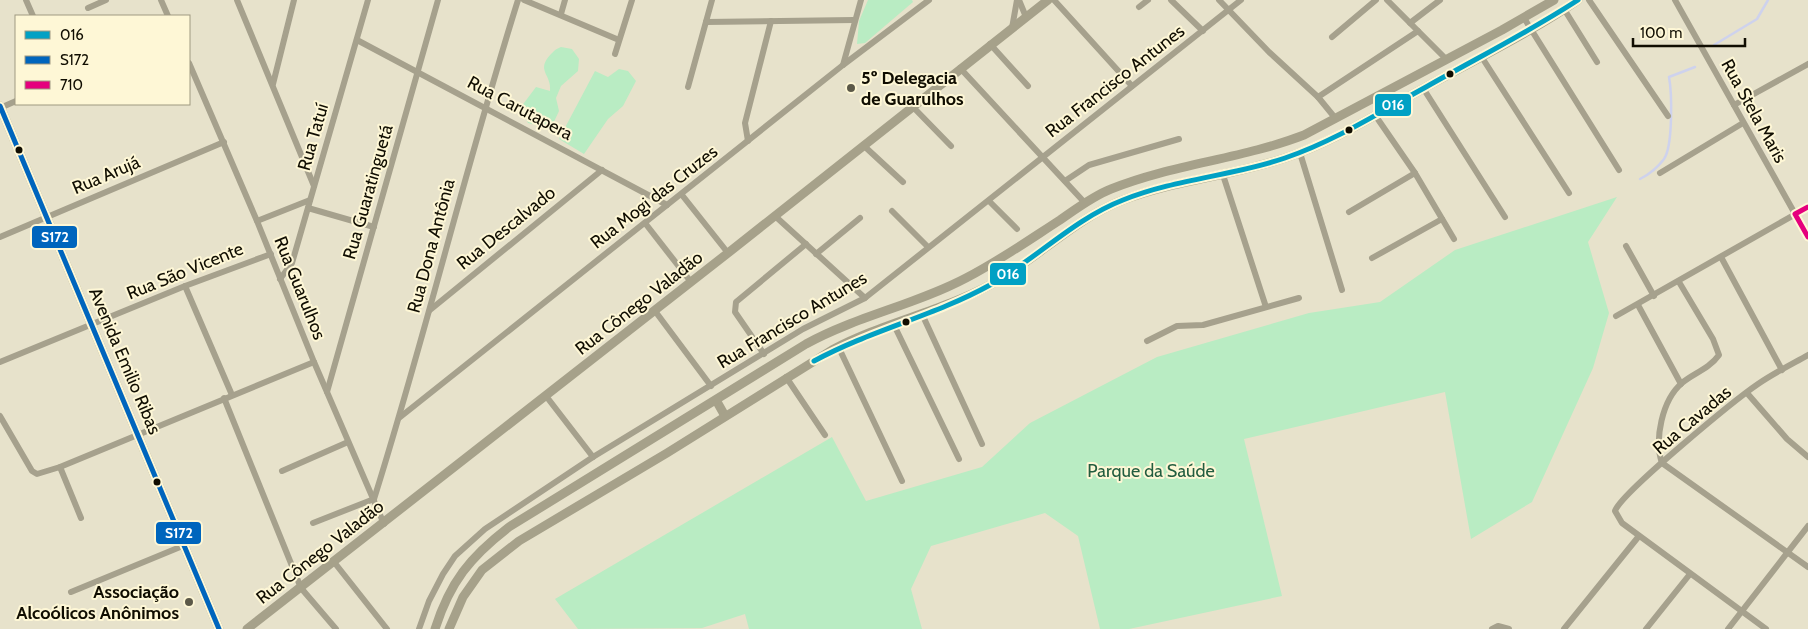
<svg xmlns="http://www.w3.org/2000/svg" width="1808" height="629" viewBox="0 0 1808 629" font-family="Cabin,sans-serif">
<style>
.green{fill:#b9ecc3}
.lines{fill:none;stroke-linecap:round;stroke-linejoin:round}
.stream{stroke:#ced2ed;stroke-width:2.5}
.street{stroke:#a6a18d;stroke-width:6}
.secondary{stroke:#a6a18a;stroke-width:9}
.bus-1-casing{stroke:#fef7d6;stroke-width:9}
.bus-2-casing{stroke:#fef7d6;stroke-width:9}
.bus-3-casing{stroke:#fef7d6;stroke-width:9}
.bus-1{stroke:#01a1c4;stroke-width:5}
.bus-2{stroke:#0065bd;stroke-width:5}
.bus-3{stroke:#e5007d;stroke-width:5}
.bus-dot{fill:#100d01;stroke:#fef7d6;stroke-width:2}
.poi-dot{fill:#5b5848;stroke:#fef7d6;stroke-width:2}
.labels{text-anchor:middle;stroke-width:4;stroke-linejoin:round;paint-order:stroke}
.poi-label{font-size:18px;font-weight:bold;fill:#100d01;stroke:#fef7d6;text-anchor:start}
.street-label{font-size:18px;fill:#100d01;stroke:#fef7d6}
.park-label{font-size:18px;fill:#225d3f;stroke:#fef7d6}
.line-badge{stroke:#fef7d6;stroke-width:2}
.badge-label{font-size:14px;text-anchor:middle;font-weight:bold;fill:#fff}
</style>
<rect width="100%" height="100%" fill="#e7e2cb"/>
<g class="green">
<path d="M868 0H912L913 2 865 43 857 44 859 21Z"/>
<path d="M561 47 572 49 579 59 578 71 561 86 556 98 559 111 552 126 544 127 528 123 521 107 536 87 550 91C552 74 535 71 551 54 555 50 556 49 561 47Z"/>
<path d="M619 69 628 71 636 81 623 106 608 119 584 154 559 139 595 71 608 77Z"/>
<path d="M1617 197 1588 242 1609 313 1593 368 1532 502 1471 539 1445 392 1244 439 1282 596 1129 629H1100L1078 536 1045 513 931 546 911 589 922 629H749L745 614 702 628 578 629 555 599 832 437 866 501 982 467 1030 423 1157 357 1309 313 1380 302 1455 250Z"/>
</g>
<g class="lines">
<g class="stream">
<path d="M1714 45 1757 19 1768 0"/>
<path d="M1640 179C1648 175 1658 167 1664 159 1673 146 1672 93 1669 77L1695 67"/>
</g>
<g class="street">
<path d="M26 0 33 16"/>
<path d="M161 0 168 16"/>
<path d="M237 0 314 186"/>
<path d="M524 0 619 40"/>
<path d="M1019 0 1026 17"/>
<path d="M1054 0 1132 86"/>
<path d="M1171 0 1203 31"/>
<path d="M1219 0 1269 52 1318 97 1336 119"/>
<path d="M1387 0 1446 59"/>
<path d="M1589 0 1668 116"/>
<path d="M1675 0 1808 237"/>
<path d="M1139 7 1148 0"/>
<path d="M88 8 106 0"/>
<path d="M1564 9 1597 62"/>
<path d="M561 14 565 0"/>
<path d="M1524 18 1619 170"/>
<path d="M706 22 854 20"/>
<path d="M1410 23 1440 0"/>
<path d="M1012 28 1017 0"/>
<path d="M1332 37 1376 0"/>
<path d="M357 40 667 205"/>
<path d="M990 44 1028 86"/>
<path d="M615 54 632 0"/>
<path d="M1481 56 1569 193"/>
<path d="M189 63 257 221 314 362 384 524"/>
<path d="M843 65 861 0"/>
<path d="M960 68 1085 203"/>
<path d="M273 84 294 0"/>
<path d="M688 87 712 0"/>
<path d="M1423 88 1505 217"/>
<path d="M1318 97 1418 31"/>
<path d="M1734 105 1808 64"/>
<path d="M912 106 951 146"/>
<path d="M0 108 16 101"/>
<path d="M1375 115 1415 173 1454 239"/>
<path d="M748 141 745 123 771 21"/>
<path d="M863 145 903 182"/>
<path d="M1300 153 1342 290"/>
<path d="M1660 173 1743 123"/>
<path d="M1223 175 1266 307"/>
<path d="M1065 181 1089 165 1179 139"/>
<path d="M682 195 728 253"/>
<path d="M989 201 1017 229"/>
<path d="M308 208 374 227"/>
<path d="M892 211 928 247"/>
<path d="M1349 212 1415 173"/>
<path d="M775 216 865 298"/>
<path d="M257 221 310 200"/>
<path d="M645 223 691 282"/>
<path d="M0 237 224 142"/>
<path d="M1626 246 1654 296"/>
<path d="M816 254 860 218"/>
<path d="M1721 257 1782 370"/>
<path d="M1372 258 1442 219"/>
<path d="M280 279 292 263 368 0"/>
<path d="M1679 282 1713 339 1719 355C1709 369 1694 373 1682 383 1662 400 1654 440 1662 463L1808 567"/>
<path d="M185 286 232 395"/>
<path d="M1638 305 1681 384"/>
<path d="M430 310 602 170"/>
<path d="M655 311 711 386"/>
<path d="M922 314 982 444"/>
<path d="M1616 316 1808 207"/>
<path d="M894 325 959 459"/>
<path d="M1147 341 1177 326 1203 325 1299 298"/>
<path d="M838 346 902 481"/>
<path d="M764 354 735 312 736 302 806 244"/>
<path d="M0 362 185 286 271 254"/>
<path d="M786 377 825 435"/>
<path d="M327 392 438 0"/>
<path d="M1747 393 1787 439 1808 457"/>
<path d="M546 396 593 457"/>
<path d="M224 398 301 588 336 629"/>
<path d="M0 416 32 471 37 474 60 467 314 362"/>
<path d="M399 418 843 65 929 0"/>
<path d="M60 467 81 518"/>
<path d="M282 471 348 442"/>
<path d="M313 523 374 499C426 334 466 165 518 0"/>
<path d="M334 562 387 629"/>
<path d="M71 592 185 545"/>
<path d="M419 629 429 601 443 574 455 556 485 529 593 457 803 329 865 298 1241 0"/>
<path d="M1492 629 1498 626 1509 629"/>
<path d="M1564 629 1639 536"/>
<path d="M1646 629 1690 574"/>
<path d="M1728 629 1808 526"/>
<path d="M1766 629 1622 523 1615 511C1621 493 1736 399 1758 384 1774 373 1792 364 1808 355"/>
</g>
<g class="secondary">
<path d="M0 106 219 629"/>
<path d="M716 400 725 416"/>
<path d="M247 629 728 253 1048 0"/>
<path d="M435 629C450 582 470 557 509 527L806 344C857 316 915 305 966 278 999 261 1029 240 1060 220 1076 209 1093 196 1111 189 1173 164 1242 159 1304 135L1502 30 1554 0"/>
<path d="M449 629 463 597 482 570 519 541 667 453 832 350C882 323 940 312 990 285 1036 260 1074 219 1123 200 1175 180 1232 176 1285 158 1334 142 1380 112 1426 87 1476 59 1530 33 1578 0"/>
</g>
<defs>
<path id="bus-1" d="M814 361C871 330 934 316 990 285 1036 259 1074 219 1123 200 1175 179 1232 176 1285 158 1335 141 1380 112 1426 87 1477 58 1529 32 1578 0"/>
<path id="bus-2" d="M0 106 219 629"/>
<path id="bus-3" d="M1808 207 1795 214 1808 237"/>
</defs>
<use href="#bus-1" class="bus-1-casing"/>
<use href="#bus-2" class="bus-2-casing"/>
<use href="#bus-3" class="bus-3-casing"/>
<use href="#bus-1" class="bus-1"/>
<use href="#bus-2" class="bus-2"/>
<use href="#bus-3" class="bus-3"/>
</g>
<g class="bus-dot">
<circle cx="1450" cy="74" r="4.5"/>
<circle cx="1349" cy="130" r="4.5"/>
<circle cx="19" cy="150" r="4.5"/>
<circle cx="906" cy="322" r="4.5"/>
<circle cx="157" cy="482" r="4.5"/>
</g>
<g class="poi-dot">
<circle cx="851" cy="88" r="5"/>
<circle cx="189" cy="602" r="5"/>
</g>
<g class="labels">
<g class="poi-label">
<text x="861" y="84">5º Delegacia<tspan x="861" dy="21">de Guarulhos</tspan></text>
<text x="179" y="598" text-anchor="end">Associação<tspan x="179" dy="21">Alcoólicos Anônimos</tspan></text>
</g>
<g class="street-label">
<text transform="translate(1115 81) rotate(-38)" y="6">Rua Francisco Antunes</text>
<text transform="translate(520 108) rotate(28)" y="6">Rua Carutapera</text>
<text transform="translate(1754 111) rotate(61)" y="6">Rua Stela Maris</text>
<text transform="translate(313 137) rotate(-74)" y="6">Rua Tatuí</text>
<text transform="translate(106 175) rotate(-23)" y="6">Rua Arujá</text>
<text transform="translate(368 192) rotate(-74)" y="6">Rua Guaratinguetá</text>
<text transform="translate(654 197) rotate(-38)" y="6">Rua Mogi das Cruzes</text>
<text transform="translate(506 228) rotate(-39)" y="6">Rua Descalvado</text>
<text transform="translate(431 246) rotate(-75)" y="6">Rua Dona Antônia</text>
<text transform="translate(185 271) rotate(-22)" y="6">Rua São Vicente</text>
<text transform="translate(300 288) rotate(68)" y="6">Rua Guarulhos</text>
<text transform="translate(639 303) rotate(-38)" y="6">Rua Cônego Valadão</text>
<text transform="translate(792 320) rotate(-31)" y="6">Rua Francisco Antunes</text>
<text transform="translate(125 361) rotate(67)" y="6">Avenida Emilio Ribas</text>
<text transform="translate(1692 420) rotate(-40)" y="6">Rua Cavadas</text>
<text transform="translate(320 552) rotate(-38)" y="6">Rua Cônego Valadão</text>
</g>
<g class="park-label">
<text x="1151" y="477">Parque da Saúde</text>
</g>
</g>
<g class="line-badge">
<rect x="1374" y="93" width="38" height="24" rx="5" fill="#01a1c4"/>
<rect x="31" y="225" width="47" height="24" rx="5" fill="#0065bd"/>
<rect x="989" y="262" width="38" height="24" rx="5" fill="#01a1c4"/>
<rect x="155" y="521" width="47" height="24" rx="5" fill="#0065bd"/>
</g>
<g class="badge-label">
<text x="1393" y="110">016</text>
<text x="55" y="242">S172</text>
<text x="1008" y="279">016</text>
<text x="179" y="538">S172</text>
</g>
<rect x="15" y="15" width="175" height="90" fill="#fef7d6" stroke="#9f9981"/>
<rect x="25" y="31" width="25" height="8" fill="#01a1c4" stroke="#9f9981"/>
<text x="60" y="40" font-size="15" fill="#100d01">016</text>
<rect x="25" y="56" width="25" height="8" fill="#0065bd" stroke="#9f9981"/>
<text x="60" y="65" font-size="15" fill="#100d01">S172</text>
<rect x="25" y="81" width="25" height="8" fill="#e5007d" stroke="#9f9981"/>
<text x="60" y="90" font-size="15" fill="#100d01">710</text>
<path d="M1633 38v8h112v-8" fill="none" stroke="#100d01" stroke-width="2.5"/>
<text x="1640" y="38" font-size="15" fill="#100d01" stroke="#fef7d6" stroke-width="4" paint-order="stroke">100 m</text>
</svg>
